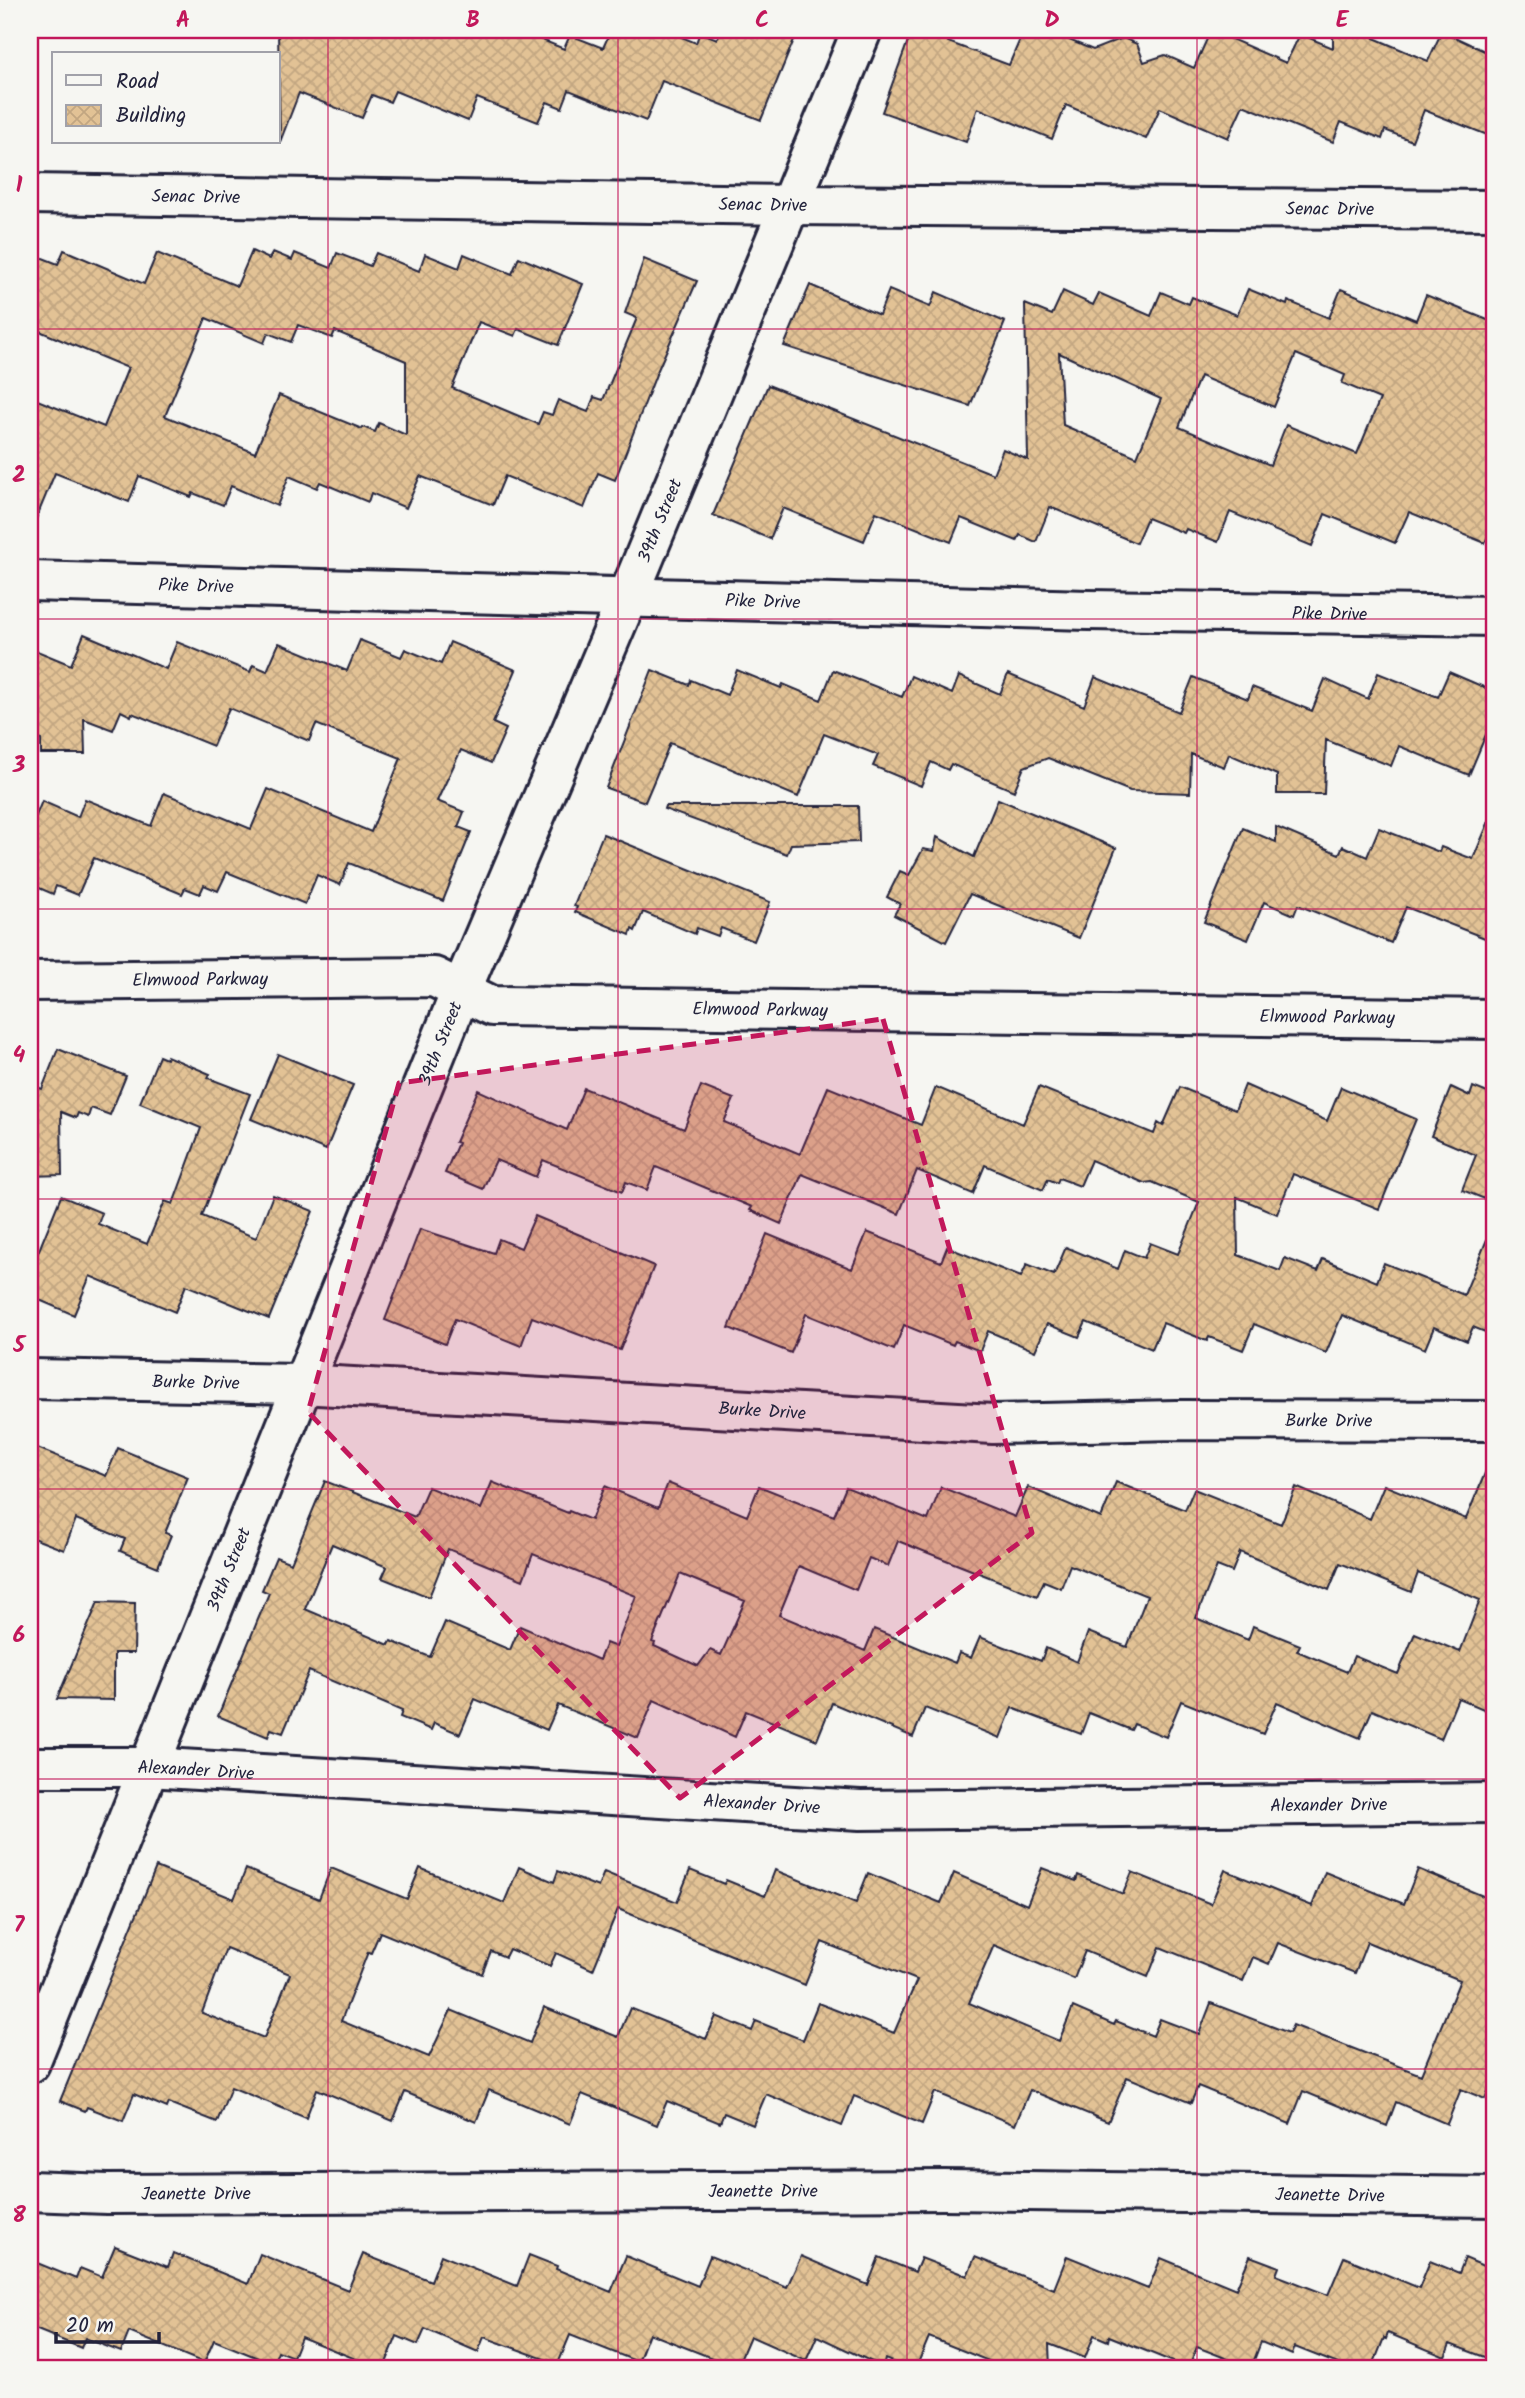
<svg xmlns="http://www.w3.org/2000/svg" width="1525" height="2398" viewBox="0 0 1525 2398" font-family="Kalam,sans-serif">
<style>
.building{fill:url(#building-cross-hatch);stroke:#22223b;stroke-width:2;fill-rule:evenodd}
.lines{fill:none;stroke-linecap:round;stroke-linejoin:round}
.minor-casing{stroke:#22223b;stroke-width:44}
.minor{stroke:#f6f6f2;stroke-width:38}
.marked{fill:#c2185b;fill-opacity:0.2;stroke:#c2185b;stroke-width:5;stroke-dasharray:14 9;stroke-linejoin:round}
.grid{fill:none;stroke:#c2185b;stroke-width:2;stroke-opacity:0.55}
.labels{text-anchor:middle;stroke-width:5;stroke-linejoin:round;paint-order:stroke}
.street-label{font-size:18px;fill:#22223b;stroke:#f6f6f2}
.neatline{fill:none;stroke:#c2185b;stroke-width:2.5}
.grid-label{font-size:23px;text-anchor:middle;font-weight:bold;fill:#c2185b}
</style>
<defs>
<pattern id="building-cross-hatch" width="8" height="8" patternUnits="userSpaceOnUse" patternTransform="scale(1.75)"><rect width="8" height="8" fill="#e2c295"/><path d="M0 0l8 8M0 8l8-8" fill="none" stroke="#c2a681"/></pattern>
</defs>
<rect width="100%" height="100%" fill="#f6f6f2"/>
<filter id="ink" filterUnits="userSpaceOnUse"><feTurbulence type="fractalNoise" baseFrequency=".0143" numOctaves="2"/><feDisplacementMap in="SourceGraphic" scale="14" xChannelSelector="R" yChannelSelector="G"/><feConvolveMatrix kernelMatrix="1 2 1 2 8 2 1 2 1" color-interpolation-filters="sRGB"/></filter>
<g filter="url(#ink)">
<g class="building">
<path d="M278 30H518L564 49 570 35 603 48 611 30H665L696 43 700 32 717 39 721 30H798L761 120 662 81 646 121 569 90 562 108 547 102 538 122 477 98 468 121 395 91 390 102 372 95 362 118 299 93 280 142Z"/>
<path d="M912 30H952L948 42 1009 65 1024 30H1045L1093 50 1123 38 1137 44 1144 62 1165 55 1194 68 1211 30 1286 63 1300 34 1333 48V30H1374V38L1428 61 1442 31 1495 56V138L1424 110 1412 141 1385 130 1382 139 1341 122 1333 142 1243 105 1228 138 1160 108 1146 139 1066 105 1052 139 978 108 966 142 882 112Z"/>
<path d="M64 250 144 284 157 253 237 286 252 251 269 259 273 252 292 260 295 253 331 268 337 253 370 266 376 253 419 271 425 254 459 268 464 254 512 274 519 257 583 284 558 345 518 329 515 336 479 322 452 388 538 424 543 412 552 415 558 400 588 412 594 397 603 400 637 318 625 313 644 259 697 281 657 372 615 480 598 473 584 508 505 476 493 505 420 476 406 508 371 493 368 502 320 482 317 488 289 476 277 506 231 486 223 505 193 493 191 497 139 476 129 502 55 473 31 531 30 397 104 427 128 368 30 327V253L58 264ZM206 318 264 343 268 333 291 342 298 325 332 338 335 331 406 361V435L379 423 375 432 363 427 362 429 279 395 255 453 165 416Z"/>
<path d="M810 285 879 315 889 290 930 307 936 292 1005 322 970 406 784 346Z"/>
<path d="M1248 289 1287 305 1288 301 1329 318 1341 289 1416 320 1426 295 1495 323V518L1485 543 1409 512 1395 543 1325 514 1312 546 1230 512 1218 542 1186 529 1184 533 1147 518 1136 543 1050 507 1036 542 1020 535 1017 541 961 518 951 542 876 512 864 541 783 508 770 539 713 515 768 385 993 474 1003 449 1028 460 1025 304 1052 315 1063 291 1093 305 1099 293 1151 316 1161 292 1189 304 1192 297 1237 315ZM1059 353 1161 399 1137 457 1063 425ZM1296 354 1345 375 1342 383 1380 399 1357 454 1286 425 1270 465 1179 427 1200 376 1274 407Z"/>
<path d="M84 634 166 669 177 642 250 672 253 665 267 671 279 643 347 671 360 640 401 657 405 649 441 664 450 642 516 670 493 723 506 729 491 763 461 750 437 801 464 812 458 827 471 832 443 901 349 863 340 885 317 875 305 904 227 872 218 891 204 885 200 894 185 888 182 894 94 858 78 895 56 886 53 894 30 884V830L42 801 78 817 85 799 151 826 164 793 251 829 268 789 371 832 401 758 316 724 309 741 229 708 213 746 132 713 131 716 121 711 113 730 84 719 85 754H41V740L30 736V648L71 665Z"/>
<path d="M652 670 689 685 691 680 727 695 737 670 781 688 783 684 821 700 833 670 902 697 911 676 952 694 959 676 1000 694 1008 674 1084 706 1095 677 1179 712 1193 677 1248 699 1252 687 1312 711 1325 679 1368 699 1378 673 1438 697 1449 672 1495 692V713L1469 775 1399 746 1391 766 1326 740 1324 794H1277V775L1229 754 1224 767 1191 754 1190 793 1130 791 1048 758 1024 767 1014 791 951 764 948 770 931 762 921 786 873 766 878 755 824 734 798 797 670 743 645 802 606 788Z"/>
<path d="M998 799 1116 848 1079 938 970 894 946 942 894 915 900 904 887 897 900 871 909 875 923 849 934 851 937 837 974 857Z"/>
<path d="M665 806H858L859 842 791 844 787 854 664 809Z"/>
<path d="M1495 807V942L1406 907 1391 943 1298 905 1294 915 1264 902 1248 940 1204 922 1243 828 1276 842V827L1339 854 1343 846 1367 857 1379 828 1439 852 1441 847 1473 859Z"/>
<path d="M603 834 770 902 754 941 721 928 718 936 697 928 695 934 643 912 635 931 632 929 630 935 575 912 577 907 574 906Z"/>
<path d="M58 1049 126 1076 110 1115 91 1108 88 1117 78 1113 76 1118 61 1112 62 1175 30 1176V1084L42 1089Z"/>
<path d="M278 1054 353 1085 326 1150 251 1119Z"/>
<path d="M159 1056 166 1059 167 1056 210 1074 208 1078 250 1094 202 1216 256 1238 273 1195 313 1211 269 1319 186 1285 175 1312 90 1276 74 1315 30 1296V1253L37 1255 61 1196 102 1213 98 1224 147 1244 165 1201 173 1204 201 1128 140 1103Z"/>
<path d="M1245 1085 1327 1121 1341 1087 1416 1119 1379 1209 1293 1174 1277 1214 1237 1197 1238 1255 1280 1271 1285 1258 1318 1271 1323 1259 1377 1282 1384 1263 1464 1295 1495 1220V1336L1473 1327 1467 1341 1434 1327 1425 1349 1342 1315 1326 1353 1254 1324 1243 1350 1209 1337 1207 1341 1163 1323 1152 1349 1086 1322 1079 1337 1047 1324 1035 1351 988 1331 980 1351 955 1341 953 1345 904 1325 894 1350 806 1314 791 1353 729 1328 767 1234 852 1269 867 1232 941 1262 947 1247 1021 1277 1027 1264 1054 1275 1066 1247 1118 1269 1125 1250 1144 1258 1150 1243 1178 1254 1199 1202 1152 1182 1144 1183 1091 1160 1080 1186 1059 1178 1057 1183 1048 1179 1043 1190 985 1165 973 1194 917 1170 899 1214 802 1174 781 1224 750 1210 752 1207 656 1167 647 1190 626 1182 622 1192 543 1160 536 1177 496 1160 483 1189 445 1173 458 1143 455 1142 478 1090 567 1130 584 1088 684 1129 701 1086 734 1099 724 1122 800 1154 828 1087 921 1125 936 1087 1023 1124 1039 1087 1154 1134 1158 1123 1163 1126 1180 1087 1235 1110Z"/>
<path d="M1451 1087 1470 1096 1473 1087 1495 1096V1203L1462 1190 1476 1155 1431 1136Z"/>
<path d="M535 1216 654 1266 620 1350 532 1317 521 1346 455 1319 445 1344 385 1320 420 1229 494 1253 499 1239 521 1248Z"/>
<path d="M30 1445 106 1476 118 1448 188 1477 165 1533 171 1535 158 1567 120 1551 125 1539 76 1519 64 1550 30 1537Z"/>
<path d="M1495 1449V1714L1458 1698 1441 1739 1372 1710 1360 1738 1277 1702 1263 1734 1181 1701 1166 1737 1134 1724 1131 1730 1089 1713 1081 1734 1012 1708 1000 1738 925 1708 913 1737 832 1703 817 1740 746 1711 735 1737 654 1700 638 1738 558 1705 547 1730 475 1699 460 1734 434 1723 431 1730 400 1717 402 1711 309 1671 283 1733 271 1729 268 1737 218 1716 269 1593 262 1590 276 1557 291 1563 325 1481 415 1517 428 1487 481 1509 492 1482 568 1513 569 1511 591 1520 605 1486 658 1508 668 1483 747 1516 759 1486 834 1516 846 1487 928 1520 941 1487 1015 1517 1028 1487 1101 1518 1116 1482 1185 1510 1194 1489 1281 1524 1296 1487 1370 1519 1384 1485 1466 1519ZM898 1541 1037 1596 1044 1581 1061 1588 1070 1565 1147 1596 1127 1647 1088 1632 1077 1662 1046 1648 1041 1661 980 1637 971 1658 959 1653 955 1663 874 1629 865 1651 779 1615 799 1566 856 1590 869 1558 888 1566ZM332 1544 387 1567 382 1578 429 1597 448 1549 523 1580 533 1554 636 1596 616 1647 606 1643 599 1660 520 1626 510 1650 445 1622 430 1657 391 1641 389 1645 305 1609ZM1240 1552 1329 1590 1340 1563 1411 1592 1418 1573 1480 1600 1460 1652 1415 1633 1398 1674 1354 1656 1347 1672 1297 1651 1300 1645 1253 1626 1248 1640 1196 1618 1217 1566 1232 1572ZM680 1574 745 1601 721 1655 710 1650 698 1666 654 1646 655 1643 652 1642Z"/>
<path d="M98 1602 135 1603 134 1653H114V1700L57 1699Z"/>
<path d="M156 1867 234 1899 246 1869 319 1899 331 1868 407 1899 420 1868 504 1903 519 1867 554 1882 558 1871 598 1887 604 1872 677 1902 690 1870 724 1884 726 1880 765 1896 775 1870 856 1903 868 1873 941 1903 954 1873 1027 1905 1042 1868 1076 1881 1078 1875 1123 1894 1132 1872 1211 1904 1225 1870 1312 1906 1325 1872 1404 1904 1418 1869 1495 1901V2073L1485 2099 1461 2089 1447 2124 1396 2102 1387 2126 1303 2091 1290 2124 1198 2086 1191 2103 1127 2077 1108 2122 1030 2090 1015 2125 935 2092 922 2124 854 2096 842 2126 766 2094 753 2125 724 2113 720 2123 667 2101 657 2125 582 2094 570 2124 489 2090 476 2122 405 2092 393 2121 317 2089 306 2118 231 2087 217 2122 169 2103 167 2108 134 2094 123 2121 87 2107 85 2111 60 2101ZM618 1909 805 1985 822 1942 917 1980 894 2033 818 2003 803 2040 756 2021 752 2031 716 2016 706 2039 630 2008 618 2037 544 2007 530 2043 451 2010 429 2057 341 2021 368 1952 371 1953 380 1932 482 1974 491 1951 505 1957 509 1949 550 1966 556 1953 593 1970ZM1367 1942 1460 1980 1421 2075 1293 2025 1289 2033 1211 2003 1199 2034 1160 2019 1153 2036 1116 2021 1114 2025 1073 2007 1059 2041 969 2003 994 1945 1074 1979 1085 1951 1148 1977 1160 1947 1243 1981 1253 1957 1269 1964 1278 1943 1355 1973ZM226 1948 290 1974 264 2038 202 2013Z"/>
<path d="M115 2246 168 2267 173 2253 248 2284 260 2254 348 2290 363 2254 431 2281 441 2255 517 2286 529 2255 557 2266 556 2269 611 2292 626 2256 698 2286 710 2256 787 2287 801 2256 868 2285 879 2257 915 2272 921 2258 967 2276 975 2257 1054 2289 1067 2256 1148 2289 1161 2258 1236 2289 1250 2256 1279 2267 1276 2275 1328 2295 1344 2257 1419 2288 1430 2261 1459 2273 1465 2258 1495 2271V2361L1450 2344 1445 2357 1388 2333 1386 2339 1384 2338 1372 2368H1348L1295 2347 1292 2355 1261 2342 1251 2368 1197 2347 1188 2368 1109 2336 1108 2341 1094 2335 1085 2358 1049 2344 1050 2368H1006L929 2337 916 2368H907L885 2359 883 2367 817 2336 806 2361 750 2336 738 2364 724 2358 722 2362 649 2333 638 2362 570 2335 558 2364 484 2337 478 2352 425 2329 418 2345 397 2336 384 2368H378L301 2337 293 2357 278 2351 273 2364 214 2340 204 2363 129 2332 121 2352 85 2338 81 2348 30 2327V2260L76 2279 80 2268 102 2277Z"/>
</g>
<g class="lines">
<defs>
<g id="minor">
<path id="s1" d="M30 194 790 205 1495 210"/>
<path id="s2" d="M30 581 1088 610 1495 616"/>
<path id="s3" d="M30 981 434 977 492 1006 1495 1019"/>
<path id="s4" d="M30 1379 301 1384 993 1424 1176 1420 1495 1421"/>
<path id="s5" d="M30 1767H148L860 1810 1495 1803"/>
<path id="s6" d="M30 2063 461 991 628 597 862 30"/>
<path id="s7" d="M30 2191 107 2194 945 2190 1495 2197"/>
</g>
</defs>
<use href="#minor" class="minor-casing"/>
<use href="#minor" class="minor"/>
</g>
</g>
<path class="marked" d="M883 1019 1032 1533 680 1798 308 1412 399 1083Z"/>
<path class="grid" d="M328 30V2368M618 30V2368M907 30V2368M1197 30V2368M30 329H1495M30 619H1495M30 909H1495M30 1199H1495M30 1489H1495M30 1779H1495M30 2069H1495"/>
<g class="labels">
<g class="street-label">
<text dy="6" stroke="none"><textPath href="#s1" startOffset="166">Senac Drive</textPath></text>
<text dy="6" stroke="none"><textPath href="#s1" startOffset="733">Senac Drive</textPath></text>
<text dy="6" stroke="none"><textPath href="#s1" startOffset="1300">Senac Drive</textPath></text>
<text dy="6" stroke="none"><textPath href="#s6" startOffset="1666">39th Street</textPath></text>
<text dy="6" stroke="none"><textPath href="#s2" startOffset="166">Pike Drive</textPath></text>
<text dy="6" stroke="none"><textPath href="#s2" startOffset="733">Pike Drive</textPath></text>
<text dy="6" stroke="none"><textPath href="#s2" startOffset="1300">Pike Drive</textPath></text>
<text dy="6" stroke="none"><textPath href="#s3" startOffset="170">Elmwood Parkway</textPath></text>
<text dy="6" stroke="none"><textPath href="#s3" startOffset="737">Elmwood Parkway</textPath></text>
<text dy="6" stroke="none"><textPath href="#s3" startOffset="1304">Elmwood Parkway</textPath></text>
<text dy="6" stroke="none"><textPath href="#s6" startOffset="1099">39th Street</textPath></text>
<text dy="6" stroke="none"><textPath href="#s4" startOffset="166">Burke Drive</textPath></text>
<text dy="6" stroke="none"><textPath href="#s4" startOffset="733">Burke Drive</textPath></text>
<text dy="6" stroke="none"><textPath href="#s4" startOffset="1300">Burke Drive</textPath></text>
<text dy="6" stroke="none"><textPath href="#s6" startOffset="532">39th Street</textPath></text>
<text dy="6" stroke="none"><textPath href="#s5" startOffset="166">Alexander Drive</textPath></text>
<text dy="6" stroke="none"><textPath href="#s5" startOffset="733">Alexander Drive</textPath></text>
<text dy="6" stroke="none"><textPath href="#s5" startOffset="1300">Alexander Drive</textPath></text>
<text dy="6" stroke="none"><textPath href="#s7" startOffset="733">Jeanette Drive</textPath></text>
<text dy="6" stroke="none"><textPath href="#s7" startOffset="166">Jeanette Drive</textPath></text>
<text dy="6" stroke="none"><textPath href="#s7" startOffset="1300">Jeanette Drive</textPath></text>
</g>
</g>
<rect width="1525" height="2398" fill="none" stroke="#f6f6f2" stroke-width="77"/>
<rect x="52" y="52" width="228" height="91" fill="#f6f6f2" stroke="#a1a1a9" stroke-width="2"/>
<rect x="66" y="75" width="35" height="10" fill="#f6f6f2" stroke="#a1a1a9" stroke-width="2"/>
<text x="116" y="88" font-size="21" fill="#22223b">Road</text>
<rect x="66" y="105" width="35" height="21" fill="url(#building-cross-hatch)" stroke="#a1a1a9" stroke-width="2"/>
<text x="116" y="122" font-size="21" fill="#22223b">Building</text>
<path d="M56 2332v10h103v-10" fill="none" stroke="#22223b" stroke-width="3.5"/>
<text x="66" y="2332" font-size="21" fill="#22223b" stroke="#f6f6f2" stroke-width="5" paint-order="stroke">20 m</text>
<rect x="38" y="38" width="1448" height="2322" class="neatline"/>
<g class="grid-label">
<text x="183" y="27">A</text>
<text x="473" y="27">B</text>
<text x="762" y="27">C</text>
<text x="1052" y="27">D</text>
<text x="1342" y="27">E</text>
<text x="19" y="192">1</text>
<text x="19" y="482">2</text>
<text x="19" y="772">3</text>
<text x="19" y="1062">4</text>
<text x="19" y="1352">5</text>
<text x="19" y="1642">6</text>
<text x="19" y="1932">7</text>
<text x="19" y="2222">8</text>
</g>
</svg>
